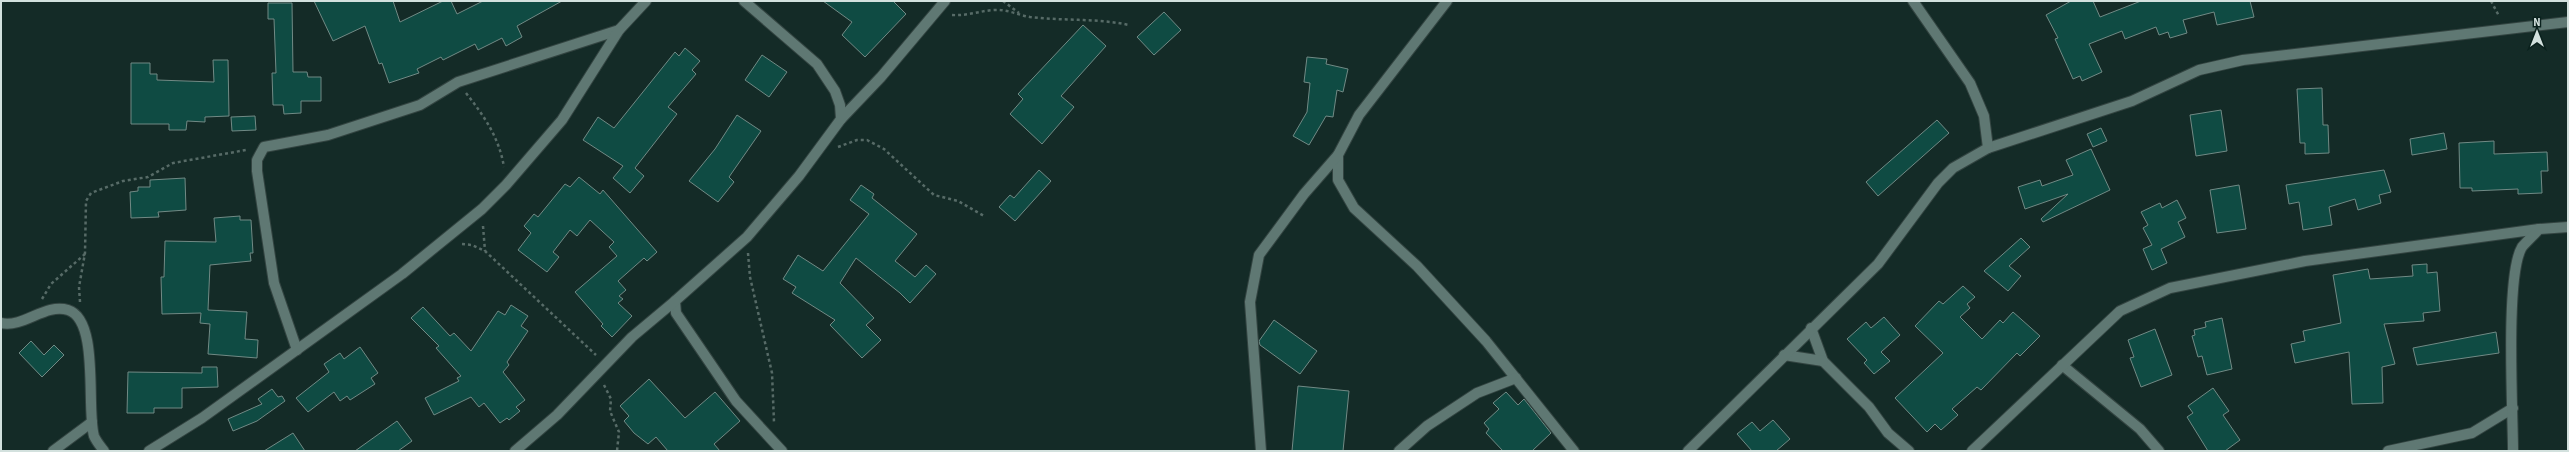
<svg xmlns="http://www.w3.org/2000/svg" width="2569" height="452" viewBox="0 0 2569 452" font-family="'Source Sans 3',sans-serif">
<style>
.building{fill:#0f4b43;stroke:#718a85}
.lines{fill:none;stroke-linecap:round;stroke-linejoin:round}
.minor-casing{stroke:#334441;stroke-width:12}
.path{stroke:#576b67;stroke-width:2.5;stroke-dasharray:3 3;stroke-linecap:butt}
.minor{stroke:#5f7873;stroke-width:10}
</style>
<rect width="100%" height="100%" fill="#142b27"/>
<g class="building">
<path d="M314 1H393L400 22 443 1H451L457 14 483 1H562L517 26 522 37 506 46 502 38 478 50 475 44 443 60 441 57 417 69 419 73 389 83 382 63 379 64 365 26 333 41Z"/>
<path d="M823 1H893L906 14 865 57 842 35 852 22Z"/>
<path d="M2071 1H2093L2100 17 2141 1H2250L2254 17 2217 25 2214 12 2183 20 2187 33 2170 38 2168 32 2159 35 2156 27 2125 39 2122 31 2089 44 2102 72 2082 81 2080 76 2073 79 2055 39 2058 38 2046 15Z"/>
<path d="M268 3H292L293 72H307L308 77H321V101H301V113L284 114 283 105H273L272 73H276L274 19H268Z"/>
<path d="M1164 12 1181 30 1154 55 1137 37Z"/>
<path d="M1083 25 1106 46 1061 96 1074 107 1042 144 1010 114 1023 99 1018 94Z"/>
<path d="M685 48 700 61 692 70 696 74 668 107 677 114 635 168 644 176 630 193 613 178 623 166 583 140 598 117 614 128 675 52 679 56Z"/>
<path d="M762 55 787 72 769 97 745 80Z"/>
<path d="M1307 57 1327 59 1326 64 1348 69 1343 92 1337 90 1333 117 1326 116 1309 145 1293 136 1307 112 1310 83 1304 82Z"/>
<path d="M213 60H228L229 116 205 117V122L187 121 186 130H169V124H131V63H150V74H157V80L214 82Z"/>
<path d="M2322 88 2323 125H2328L2329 153 2305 154V143H2300L2297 89Z"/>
<path d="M2221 110 2227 151 2196 156 2190 115Z"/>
<path d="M737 115 761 131 729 177 734 182 718 202 689 181 715 149Z"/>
<path d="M255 116 256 130 232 131 231 117Z"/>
<path d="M1937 120 1949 133 1878 196 1866 182Z"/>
<path d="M2101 128 2107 141 2093 147 2087 134Z"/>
<path d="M2444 133 2447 149 2412 155 2410 139Z"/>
<path d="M2494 141V154L2547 152 2548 171H2541L2542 193 2518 194V189L2472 191V188H2460L2459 143Z"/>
<path d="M2091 149 2110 190 2043 222 2041 219 2068 194 2025 209 2018 187 2040 180 2042 186 2073 175 2066 160Z"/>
<path d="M1039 170 1051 181 1015 221 999 207 1010 195 1014 198Z"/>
<path d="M2384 170 2391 192 2379 195 2381 203 2358 210 2355 199 2329 207 2332 225 2303 230 2299 202 2289 204 2286 185Z"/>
<path d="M579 177 600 194 603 190 657 252 647 261 644 258 618 281 626 290 619 296 623 299 618 303 632 316 612 337 601 326 603 324 575 292 617 256 609 247 614 242 590 220 577 236 570 230 553 252 559 257 547 272 518 250 531 233 524 226 534 214 538 217 565 184 570 187Z"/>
<path d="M185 178 186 210 158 212 159 217 131 218 130 192 138 191V187H150V180Z"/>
<path d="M861 185 874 194 872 198 917 234 895 261 915 277 926 265 936 274 910 303 900 293 856 258 840 283 874 318 866 325 881 340 862 358 830 325 835 320 792 293 796 287 783 279 798 255 823 271 869 214 850 200Z"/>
<path d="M2239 185 2246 229 2217 233 2210 190Z"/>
<path d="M2177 200 2186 218 2178 222 2185 237 2161 249 2167 263 2152 270 2143 249 2152 245 2143 228 2148 225 2141 212 2160 203 2162 208Z"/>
<path d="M240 216V220H251L253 253H250L251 261 210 265 208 310 247 312 245 339 258 340 257 358 208 354 210 324 200 323 201 313 162 314 161 277H164L165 241 216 242 214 218Z"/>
<path d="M2021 238 2030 247 2009 266 2021 276 2008 291 1984 271Z"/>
<path d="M2427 264V273L2437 272 2440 311 2423 313 2424 321 2384 324 2395 364 2382 367 2383 403 2352 404 2349 352 2295 363 2291 344 2305 341 2303 331 2341 323 2333 275 2368 269 2370 279 2413 276 2412 265Z"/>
<path d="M1963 286 1975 297 1967 304 1970 308 1960 317 1982 339 2000 320 2003 323 2013 312 2040 336 2020 356 2017 353 1981 390 1977 387 1952 409 1958 415 1941 430 1935 424 1927 432 1895 398 1943 353 1915 326 1939 301 1943 304Z"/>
<path d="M511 305 528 316 521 326 528 331 507 362 509 365 503 372 525 400 516 407 520 411 509 420 507 418 500 423 484 403 479 407 471 397 434 415 425 398 459 381 457 378 461 376 436 348 439 346 411 318 423 307 450 336 454 333 471 351 498 311 505 315Z"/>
<path d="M1884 317 1900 335 1881 352 1890 361 1874 374 1864 363 1867 360 1847 339 1866 322 1871 328Z"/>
<path d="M2222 318 2232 369 2207 375 2202 356 2198 357 2192 336 2195 335 2194 330 2206 327 2205 322Z"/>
<path d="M1274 320 1317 351 1300 374 1260 345 1259 341Z"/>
<path d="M2155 329 2172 375 2141 387 2130 358 2134 357 2128 340Z"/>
<path d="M2496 332 2499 353 2417 365 2413 348Z"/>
<path d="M31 341 44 355 54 345 64 355 42 377 19 353Z"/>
<path d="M360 347 378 373 371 378 375 384 350 400 347 396 340 401 334 392 308 412 296 398 329 372 324 364 340 353 344 359Z"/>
<path d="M202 367H217L218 387 182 388V408H154V413H127L128 372 202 373Z"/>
<path d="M649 379 685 418 715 392 740 421 714 444 720 451H668L656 437 648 444 634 433 624 421 629 416 620 406Z"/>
<path d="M1298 386 1349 391 1343 451H1292Z"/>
<path d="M2213 388 2229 411 2223 415 2240 440 2225 451H2208L2187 417 2193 413 2188 406Z"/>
<path d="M272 389 278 397 282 396 285 401 257 421 233 431 228 419 262 404 258 399Z"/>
<path d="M1506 392 1518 405 1524 399 1551 433 1532 451H1503L1486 433 1489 429 1484 423 1499 409 1493 403Z"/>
<path d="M1773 420 1790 439 1776 451H1752L1737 434 1752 422 1760 431Z"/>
<path d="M397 421 412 441 398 451H355Z"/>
<path d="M293 433 305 451H264Z"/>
</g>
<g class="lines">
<defs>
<g id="minor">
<path d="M744 1 817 64 835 91 840 105 841 119 799 176 747 237 675 301 676 313 736 401 782 451"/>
<path d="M841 119 881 77 945 1"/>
<path d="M1988 148 2132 101 2199 70 2243 60 2568 22"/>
<path d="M1338 155V180L1354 208 1417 266 1486 341 1574 451"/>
<path d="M1 323C24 328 45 303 68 310 100 320 86 409 94 436 96 441 101 447 104 451"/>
<path d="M1811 328 1823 361 1869 407 1888 433 1909 451"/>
<path d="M297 350 274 283 257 171V160L264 147 328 135 420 105 458 82 619 30"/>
<path d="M1784 355 1823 361"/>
<path d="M2062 365 2140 429 2159 451"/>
<path d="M53 451 92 422"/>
<path d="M149 451 202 418 402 274 482 209 506 185 562 120 619 30 646 1"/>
<path d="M515 451 557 415 632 337 675 301"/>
<path d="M1261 451 1250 302 1259 255 1304 194 1338 155 1359 115 1447 1"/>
<path d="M1399 451 1427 426 1477 393 1516 378"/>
<path d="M1688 451 1878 264 1938 183 1953 168 1988 148 1984 116 1970 83 1913 1"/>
<path d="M1972 451 2120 311 2170 288 2305 261 2539 229"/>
<path d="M2388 451 2472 433 2513 408"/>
<path d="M2513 451C2513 412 2505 275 2522 247 2527 241 2534 235 2539 229L2568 227"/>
</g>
</defs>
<use href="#minor" class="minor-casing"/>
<g class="path">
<path d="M1003 1 1019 13"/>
<path d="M2491 1 2499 16"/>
<path d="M952 15C967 16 979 11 994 10 1007 9 1018 15 1030 17 1063 21 1096 18 1129 25"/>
<path d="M466 93C484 116 499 137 504 167"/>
<path d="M838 147 857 140H867L884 149 934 195 958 201 984 216"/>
<path d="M483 226 485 251"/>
<path d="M462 244 472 245 485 251 596 355"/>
<path d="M748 253 750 277 772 373 774 422"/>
<path d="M42 299 51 284 85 254"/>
<path d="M80 302 79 287 85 253 86 201 91 193 123 181 148 177 173 163 246 150"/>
<path d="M604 385 611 399 610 411 619 432 617 451"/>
</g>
<use href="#minor" class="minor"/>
</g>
<rect width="2569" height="452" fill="none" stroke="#d3e1de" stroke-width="4"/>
<g transform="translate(2537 32)" stroke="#0a211d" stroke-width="3" paint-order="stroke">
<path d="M0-3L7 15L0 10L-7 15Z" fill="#d3e1de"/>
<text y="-6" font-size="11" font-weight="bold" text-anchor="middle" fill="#d3e1de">N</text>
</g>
</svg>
